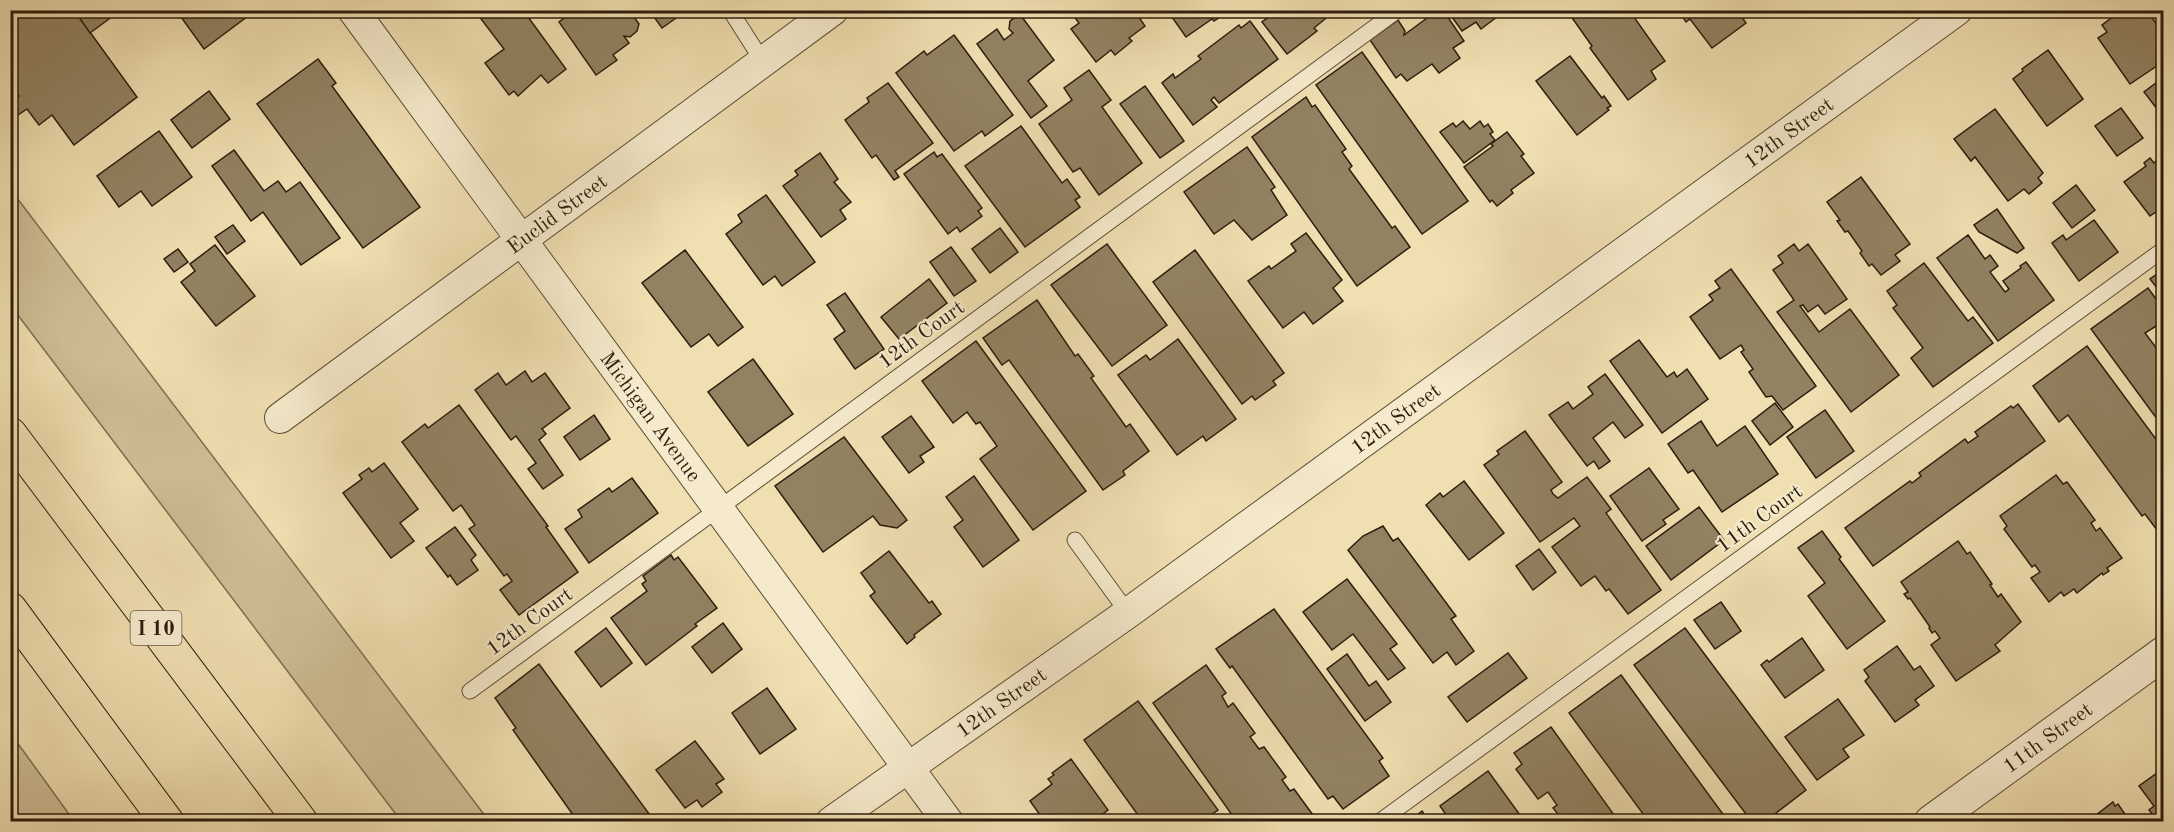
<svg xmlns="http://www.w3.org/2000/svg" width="2174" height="832" viewBox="0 0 2174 832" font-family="'Old Standard TT',serif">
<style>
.green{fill:#cfbe95;stroke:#7e6e51;stroke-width:1.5}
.building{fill:#928262;stroke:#2c1d0d;stroke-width:1.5}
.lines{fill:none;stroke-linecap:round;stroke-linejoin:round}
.service-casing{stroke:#5d4e36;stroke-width:17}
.minor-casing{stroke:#5d4e36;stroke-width:32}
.tertiary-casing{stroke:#5d4e36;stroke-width:35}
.motorway-casing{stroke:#2c1d0d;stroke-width:35}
.service{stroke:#f5eacc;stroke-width:15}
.minor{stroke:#f5eacc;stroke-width:30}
.tertiary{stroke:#f5eacc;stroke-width:33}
.motorway{stroke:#f0dfb1;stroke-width:33}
.labels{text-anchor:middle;stroke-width:4.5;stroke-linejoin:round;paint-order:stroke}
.shield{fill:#f5eacc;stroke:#685a46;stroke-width:1.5}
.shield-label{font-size:20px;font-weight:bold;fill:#2c1d0d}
.street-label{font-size:21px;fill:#2c1d0d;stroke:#f5eacc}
</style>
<rect width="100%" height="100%" fill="#f0dfb1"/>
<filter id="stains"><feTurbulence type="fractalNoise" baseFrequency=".00333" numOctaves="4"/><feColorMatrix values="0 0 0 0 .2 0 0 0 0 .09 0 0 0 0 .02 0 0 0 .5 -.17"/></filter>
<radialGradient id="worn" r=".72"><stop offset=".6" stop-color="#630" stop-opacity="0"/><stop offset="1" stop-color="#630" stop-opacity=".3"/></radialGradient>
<g class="green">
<path d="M11 190 489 821H401L11 306Z"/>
<path d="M10 734H11L74 821H11Z"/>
</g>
<g class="building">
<path d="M10 10H74L137 97 74 145 52 115 39 125 27 109 15 117 10 112V102L19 96 10 84Z"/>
<path d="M74 10H121L90 33Z"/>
<path d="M176 10H256L204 49Z"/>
<path d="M523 10 566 69 548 83 541 75 518 96 514 91 509 95 485 63 504 49 475 11Z"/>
<path d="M575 10H629L639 24 637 31 630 37 624 36 629 43 613 55 617 60 596 75 559 22Z"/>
<path d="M649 10H681L677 14 679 16 662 28Z"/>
<path d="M1069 10H1134L1145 26 1129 38 1132 41 1115 55 1111 50 1096 62 1071 29 1079 23Z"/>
<path d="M1167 10H1223L1218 14 1220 17 1214 21 1212 19 1186 37Z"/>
<path d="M1278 10H1336L1314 28 1317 31 1287 54 1262 22Z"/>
<path d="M1438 10H1443L1464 41 1453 48 1460 58 1439 73 1432 64 1407 81 1401 74 1396 78 1370 40 1398 20 1405 31 1404 35Z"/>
<path d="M1447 10H1506L1481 29 1476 22 1462 31Z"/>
<path d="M1576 10H1612L1617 17 1629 10 1665 61 1651 71 1656 79 1628 100 1590 48 1592 46 1570 15Z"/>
<path d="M1678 10H1737L1746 23 1712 48 1690 19 1686 22Z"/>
<path d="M2122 10 2127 17 2137 10H2147L2163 34 2157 38 2164 48V61L2130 84 2098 38 2107 32 2102 25Z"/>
<path d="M1016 17H1022L1054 60 1028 81 1047 106 1031 118 977 44 997 29 1004 40 1013 33 1009 29 1010 21Z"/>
<path d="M1250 21 1278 59 1219 103 1214 97 1211 100 1217 107 1193 125 1162 83 1173 74 1175 78 1201 59 1198 56 1239 25 1241 28Z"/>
<path d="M954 35 1013 115 985 136 982 131 954 151 896 73 924 51 927 55Z"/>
<path d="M2048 50 2083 99 2047 126 2013 79 2023 71 2022 69Z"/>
<path d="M1362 52 1468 201 1422 234 1316 85Z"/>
<path d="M1570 56 1602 98 1604 96 1611 106 1607 108 1609 110 1577 135 1536 81Z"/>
<path d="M318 59 336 83 332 86 420 207 363 248 257 104Z"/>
<path d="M1089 70 1111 100 1102 107 1142 163 1099 195 1080 168 1073 172 1039 124 1072 100 1064 88Z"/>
<path d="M2164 77V118L2144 92Z"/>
<path d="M888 83 933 143 895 171 899 177 894 180 876 155 872 158 845 120 869 102 867 98Z"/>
<path d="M1145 86 1184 141 1160 158 1120 104Z"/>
<path d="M209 91 230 119 192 148 171 120Z"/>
<path d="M1306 97 1312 107 1315 105 1346 149 1342 152 1352 166 1349 169 1392 228 1395 226 1410 247 1357 286 1252 137Z"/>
<path d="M2121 108 2143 138 2117 156 2095 126Z"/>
<path d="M1995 109 2043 173 2038 178 2042 183 2029 194 2024 189 2008 201 1975 157 1971 161 1954 139Z"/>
<path d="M1463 121 1470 129 1480 121 1484 127 1488 124 1493 132 1490 134 1495 140 1464 163 1440 132 1453 123 1456 127Z"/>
<path d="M1021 126 1062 183 1067 179 1080 197 1075 200 1080 207 1025 247 965 166Z"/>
<path d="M159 131 192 177 152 206 141 191 119 207 97 176Z"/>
<path d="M1507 132 1524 154 1521 156 1534 173 1511 190 1513 193 1497 206 1492 200 1490 202 1464 167 1493 146 1491 144Z"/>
<path d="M1247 147 1275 187 1271 190 1287 215 1252 240 1234 220 1214 234 1184 192Z"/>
<path d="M234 150 264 191 278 181 286 192 300 182 340 238 301 265 263 212 251 221 212 166Z"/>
<path d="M934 152 937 157 942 154 982 208 978 211 982 216 960 232 957 227 948 234 904 174Z"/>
<path d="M820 153 838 179 834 182 851 202 840 210 846 219 821 237 783 186 798 175 795 171Z"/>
<path d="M2150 158 2154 163 2156 161 2164 171V206L2150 216 2124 182 2146 166 2144 163Z"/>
<path d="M1861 177 1910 244 1895 255 1900 261 1881 275 1872 264 1869 266 1860 253 1862 251 1848 231 1845 232 1837 221 1840 220 1827 202Z"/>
<path d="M2076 185 2095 210 2072 228 2053 203Z"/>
<path d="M766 195 815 262 782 286 775 276 763 285 726 234 742 222 738 215Z"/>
<path d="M1997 209 2024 248 2017 253 1979 232 1974 225Z"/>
<path d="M2094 220 2118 252 2079 281 2052 243 2063 235 2066 240Z"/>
<path d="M233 225 245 241 227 254 215 237Z"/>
<path d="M1000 228 1018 252 990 273 972 249Z"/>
<path d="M1306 233 1342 280 1333 288 1343 301 1313 324 1304 312 1283 328 1248 281 1269 266 1271 269 1296 251 1291 244Z"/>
<path d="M1968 235 1985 259 1990 255 1998 266 1990 272 2005 292 2009 289 2003 281 2021 268 2020 266 2026 262 2054 300 1998 341 1937 258Z"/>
<path d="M1107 244 1167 325 1112 366 1051 285Z"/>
<path d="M1794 244 1799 251 1808 244 1847 299 1825 314 1818 305 1808 312 1803 305 1800 306 1819 332 1850 309 1899 375 1851 412 1777 312 1794 300 1773 270 1783 263 1778 256Z"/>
<path d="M215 245 255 296 216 326 181 282 195 271 190 264Z"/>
<path d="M951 247 976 281 954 296 930 262Z"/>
<path d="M178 249 188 262 174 272 164 259Z"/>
<path d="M685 250 743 327 718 346 709 334 691 347 642 283Z"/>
<path d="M1195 250 1284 373 1273 381 1276 385 1255 400 1252 396 1242 404 1153 282Z"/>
<path d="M1924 263 1968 321 1973 317 1993 343 1933 387 1911 358 1923 348 1893 308 1897 305 1887 291Z"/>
<path d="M1731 269 1816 386 1783 410 1772 396 1766 397 1749 372 1753 369 1741 352 1744 350 1741 345 1720 359 1690 317 1713 300 1709 295 1720 288 1715 281Z"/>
<path d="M2164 269V297L2150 279Z"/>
<path d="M929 279 947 303 899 339 881 317Z"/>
<path d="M2148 288 2164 310V321L2145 333 2157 349 2164 345V424L2162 422 2160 423 2091 329Z"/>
<path d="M845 293 884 349 855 369 834 339 845 331 827 305Z"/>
<path d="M1037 300 1075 356 1078 354 1094 376 1091 378 1126 427 1130 424 1149 451 1123 471 1125 475 1103 490 1009 360 1002 365 983 338Z"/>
<path d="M1178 339 1236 419 1206 441 1203 436 1177 455 1118 375 1146 355 1150 360Z"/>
<path d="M1639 340 1667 377 1674 372 1677 377 1687 369 1708 399 1662 433 1610 361Z"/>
<path d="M976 341 1086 491 1033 530 980 459 997 446 980 422 976 424 967 412 953 423 922 381Z"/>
<path d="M2087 346 2164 450V531L2160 534 2145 514 2142 516 2068 415 2059 422 2033 386Z"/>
<path d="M753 359 793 414 748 446 708 392Z"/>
<path d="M525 371 532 382 545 373 570 408 542 429 546 434 539 440 563 475 543 489 528 469 536 463 516 436 511 440 475 390 498 373 506 385Z"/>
<path d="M1605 374 1643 425 1625 438 1613 422 1593 438 1610 461 1599 469 1594 461 1587 466 1549 415 1568 402 1573 409 1593 394 1588 387Z"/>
<path d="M1775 403 1793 427 1770 445 1752 421Z"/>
<path d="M2018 404 2045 441 1873 566 1845 528 1910 481 1912 483 1921 476 1919 473 1965 439 1968 443 1978 436 1975 432 2011 406 2013 408Z"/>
<path d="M459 405 548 526 546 527 578 572 519 615 500 590 512 581 507 574 504 576 469 529 475 525 461 505 453 511 402 442 425 424 428 428Z"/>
<path d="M1825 410 1854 451 1816 478 1787 437Z"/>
<path d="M594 415 610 439 580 460 564 437Z"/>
<path d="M911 416 934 447 920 456 924 462 909 473 882 437Z"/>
<path d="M1701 421 1717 446 1745 426 1778 474 1722 512 1693 470 1688 473 1668 444Z"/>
<path d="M1525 431 1562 482 1551 490 1553 494 1558 498 1587 477 1611 509 1606 513 1661 590 1628 614 1609 589 1606 591 1595 576 1581 586 1552 547 1580 526 1574 518 1540 542 1484 465 1499 454 1497 451Z"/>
<path d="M844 437 907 520 897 528 880 525 873 516 823 552 775 486Z"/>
<path d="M384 463 418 509 400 523 414 541 391 558 343 493 362 479 359 475 369 468 372 472Z"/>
<path d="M1649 468 1679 509 1663 520 1666 524 1642 541 1610 496Z"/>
<path d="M2056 475 2063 484 2067 482 2095 520 2091 523 2096 531 2100 528 2122 558 2107 568 2109 571 2103 575 2102 573 2077 593 2074 589 2064 596 2061 592 2049 602 2031 578 2040 572 2035 565 2032 567 2004 529 2007 526 2000 516Z"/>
<path d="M974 476 1019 540 983 567 954 527 963 520 946 497Z"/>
<path d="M632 478 658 513 589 563 565 529 582 517 578 510 609 488 612 492Z"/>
<path d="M1464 481 1504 533 1469 560 1426 505 1440 493 1443 497Z"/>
<path d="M1699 507 1724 540 1671 580 1646 546Z"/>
<path d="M1383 526 1393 541 1398 538 1456 616 1451 619 1474 651 1456 665 1447 652 1433 663 1348 550 1363 536Z"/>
<path d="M455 527 476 555 471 560 478 570 457 585 450 575 448 577 426 548Z"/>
<path d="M1822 531 1841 557 1839 559 1885 621 1847 649 1808 596 1825 583 1798 548Z"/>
<path d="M1958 541 1967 554 1970 552 1992 584 1990 585 1998 597 2001 594 2021 622 1995 645 2000 651 1956 681 1931 645 1940 638 1935 631 1932 633 1929 628 1930 627 1910 598 1908 599 1904 594 1908 592 1901 582Z"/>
<path d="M1539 549 1556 572 1533 590 1516 566Z"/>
<path d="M889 551 929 603 932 601 941 614 914 635 915 637 907 644 870 596 875 592 861 573Z"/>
<path d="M671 555 674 560 678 557 717 608 695 624 697 626 646 665 611 618 647 591 642 584 646 581 643 576Z"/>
<path d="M1347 579 1397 644 1390 649 1405 668 1388 680 1353 634 1332 650 1303 612Z"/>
<path d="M1721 602 1741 631 1715 649 1694 620Z"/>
<path d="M1274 609 1383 758 1379 761 1389 776 1343 809 1333 796 1328 799 1232 666 1230 668 1216 649Z"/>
<path d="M723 623 742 649 712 673 692 647Z"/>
<path d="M606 628 632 663 601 687 575 652Z"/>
<path d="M1685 628 1806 790 1776 813 1778 815 1769 822H1752L1634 665Z"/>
<path d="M1802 638 1824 670 1785 698 1761 665 1767 660 1769 662Z"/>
<path d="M1897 646 1914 670 1920 666 1934 686 1915 700 1919 705 1895 722 1865 681 1869 677 1864 670Z"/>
<path d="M1508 653 1527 678 1467 722 1448 697Z"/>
<path d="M1347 654 1369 686 1376 681 1391 702 1365 721 1327 669Z"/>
<path d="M539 664 655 822H578L513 730 516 728 495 698Z"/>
<path d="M1206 665 1226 693 1222 696 1228 707 1233 703 1255 733 1250 737 1259 749 1264 747 1286 777 1282 780 1290 791 1294 789 1313 815 1308 818 1311 822H1237L1153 703Z"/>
<path d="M1621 675 1725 817 1723 819 1724 822H1649L1569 713Z"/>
<path d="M767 688 796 729 760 754 732 713Z"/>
<path d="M1838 699 1864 735 1843 749 1849 757 1817 780 1785 737Z"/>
<path d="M1138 701 1218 810 1201 822H1143L1084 740Z"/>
<path d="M1551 727 1619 822H1557L1561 818 1553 808 1557 805 1548 792 1538 799 1516 769 1522 764 1514 753Z"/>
<path d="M695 741 724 779 716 784 722 792 702 807 697 800 685 808 656 770Z"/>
<path d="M1071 759 1108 810 1092 822H1045L1030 801 1052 784 1048 779 1054 775 1052 773Z"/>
<path d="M2164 768V822H2158L2149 810 2154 806 2139 786Z"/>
<path d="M1488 771 1525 822H1451L1440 806Z"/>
<path d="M2113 802 2115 806 2118 804 2127 817 2124 819 2126 822H2087Z"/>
<path d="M1422 811 1429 822H1408Z"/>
<path d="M1128 815 1133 822H1119Z"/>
</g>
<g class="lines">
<defs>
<g id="service">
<path d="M730 10 763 62"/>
<path d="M1075 540 1128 613"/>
<path d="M470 691 1398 10"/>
<path d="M1379 822 2164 249"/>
</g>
<g id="minor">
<path id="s1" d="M353 10 948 822"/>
<path id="s2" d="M280 418 833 10"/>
<path id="s3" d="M831 822 1128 613 1957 10"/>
</g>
<g id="tertiary">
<path id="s4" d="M1931 822 2164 653"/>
</g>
<g id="motorway">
<path d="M10 434 301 822"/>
<path d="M10 609 167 822"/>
</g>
</defs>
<use href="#service" class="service-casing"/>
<use href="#minor" class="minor-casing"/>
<use href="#tertiary" class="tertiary-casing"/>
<use href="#motorway" class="motorway-casing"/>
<use href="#service" class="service"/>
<use href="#minor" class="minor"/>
<use href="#tertiary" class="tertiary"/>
<use href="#motorway" class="motorway"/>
</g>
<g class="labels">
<rect class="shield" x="130.5" y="611" width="51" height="34" rx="4.5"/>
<g class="shield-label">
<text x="156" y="635">I 10</text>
</g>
<g class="street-label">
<text dy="7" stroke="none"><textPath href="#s3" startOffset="1180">12th Street</textPath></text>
<text dy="7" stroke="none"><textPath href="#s2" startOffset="344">Euclid Street</textPath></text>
<text transform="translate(921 334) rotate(-36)" y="7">12th Court</text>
<text dy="7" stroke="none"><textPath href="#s1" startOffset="504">Michigan Avenue</textPath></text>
<text dy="7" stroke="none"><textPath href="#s3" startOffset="694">12th Street</textPath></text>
<text transform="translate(1759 518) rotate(-36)" y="7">11th Court</text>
<text transform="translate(529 621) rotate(-36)" y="7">12th Court</text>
<text dy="7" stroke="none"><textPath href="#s3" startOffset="208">12th Street</textPath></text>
<text dy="7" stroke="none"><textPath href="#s4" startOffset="144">11th Street</textPath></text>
</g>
</g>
<rect width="2174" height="832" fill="none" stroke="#f0dfb1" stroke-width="36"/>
<rect x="12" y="12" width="2150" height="808" fill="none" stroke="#2c1d0d" stroke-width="3"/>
<rect x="18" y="18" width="2138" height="796" fill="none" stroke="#2c1d0d" stroke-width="1.5"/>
<rect width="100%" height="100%" filter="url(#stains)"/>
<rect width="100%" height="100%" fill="url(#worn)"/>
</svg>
